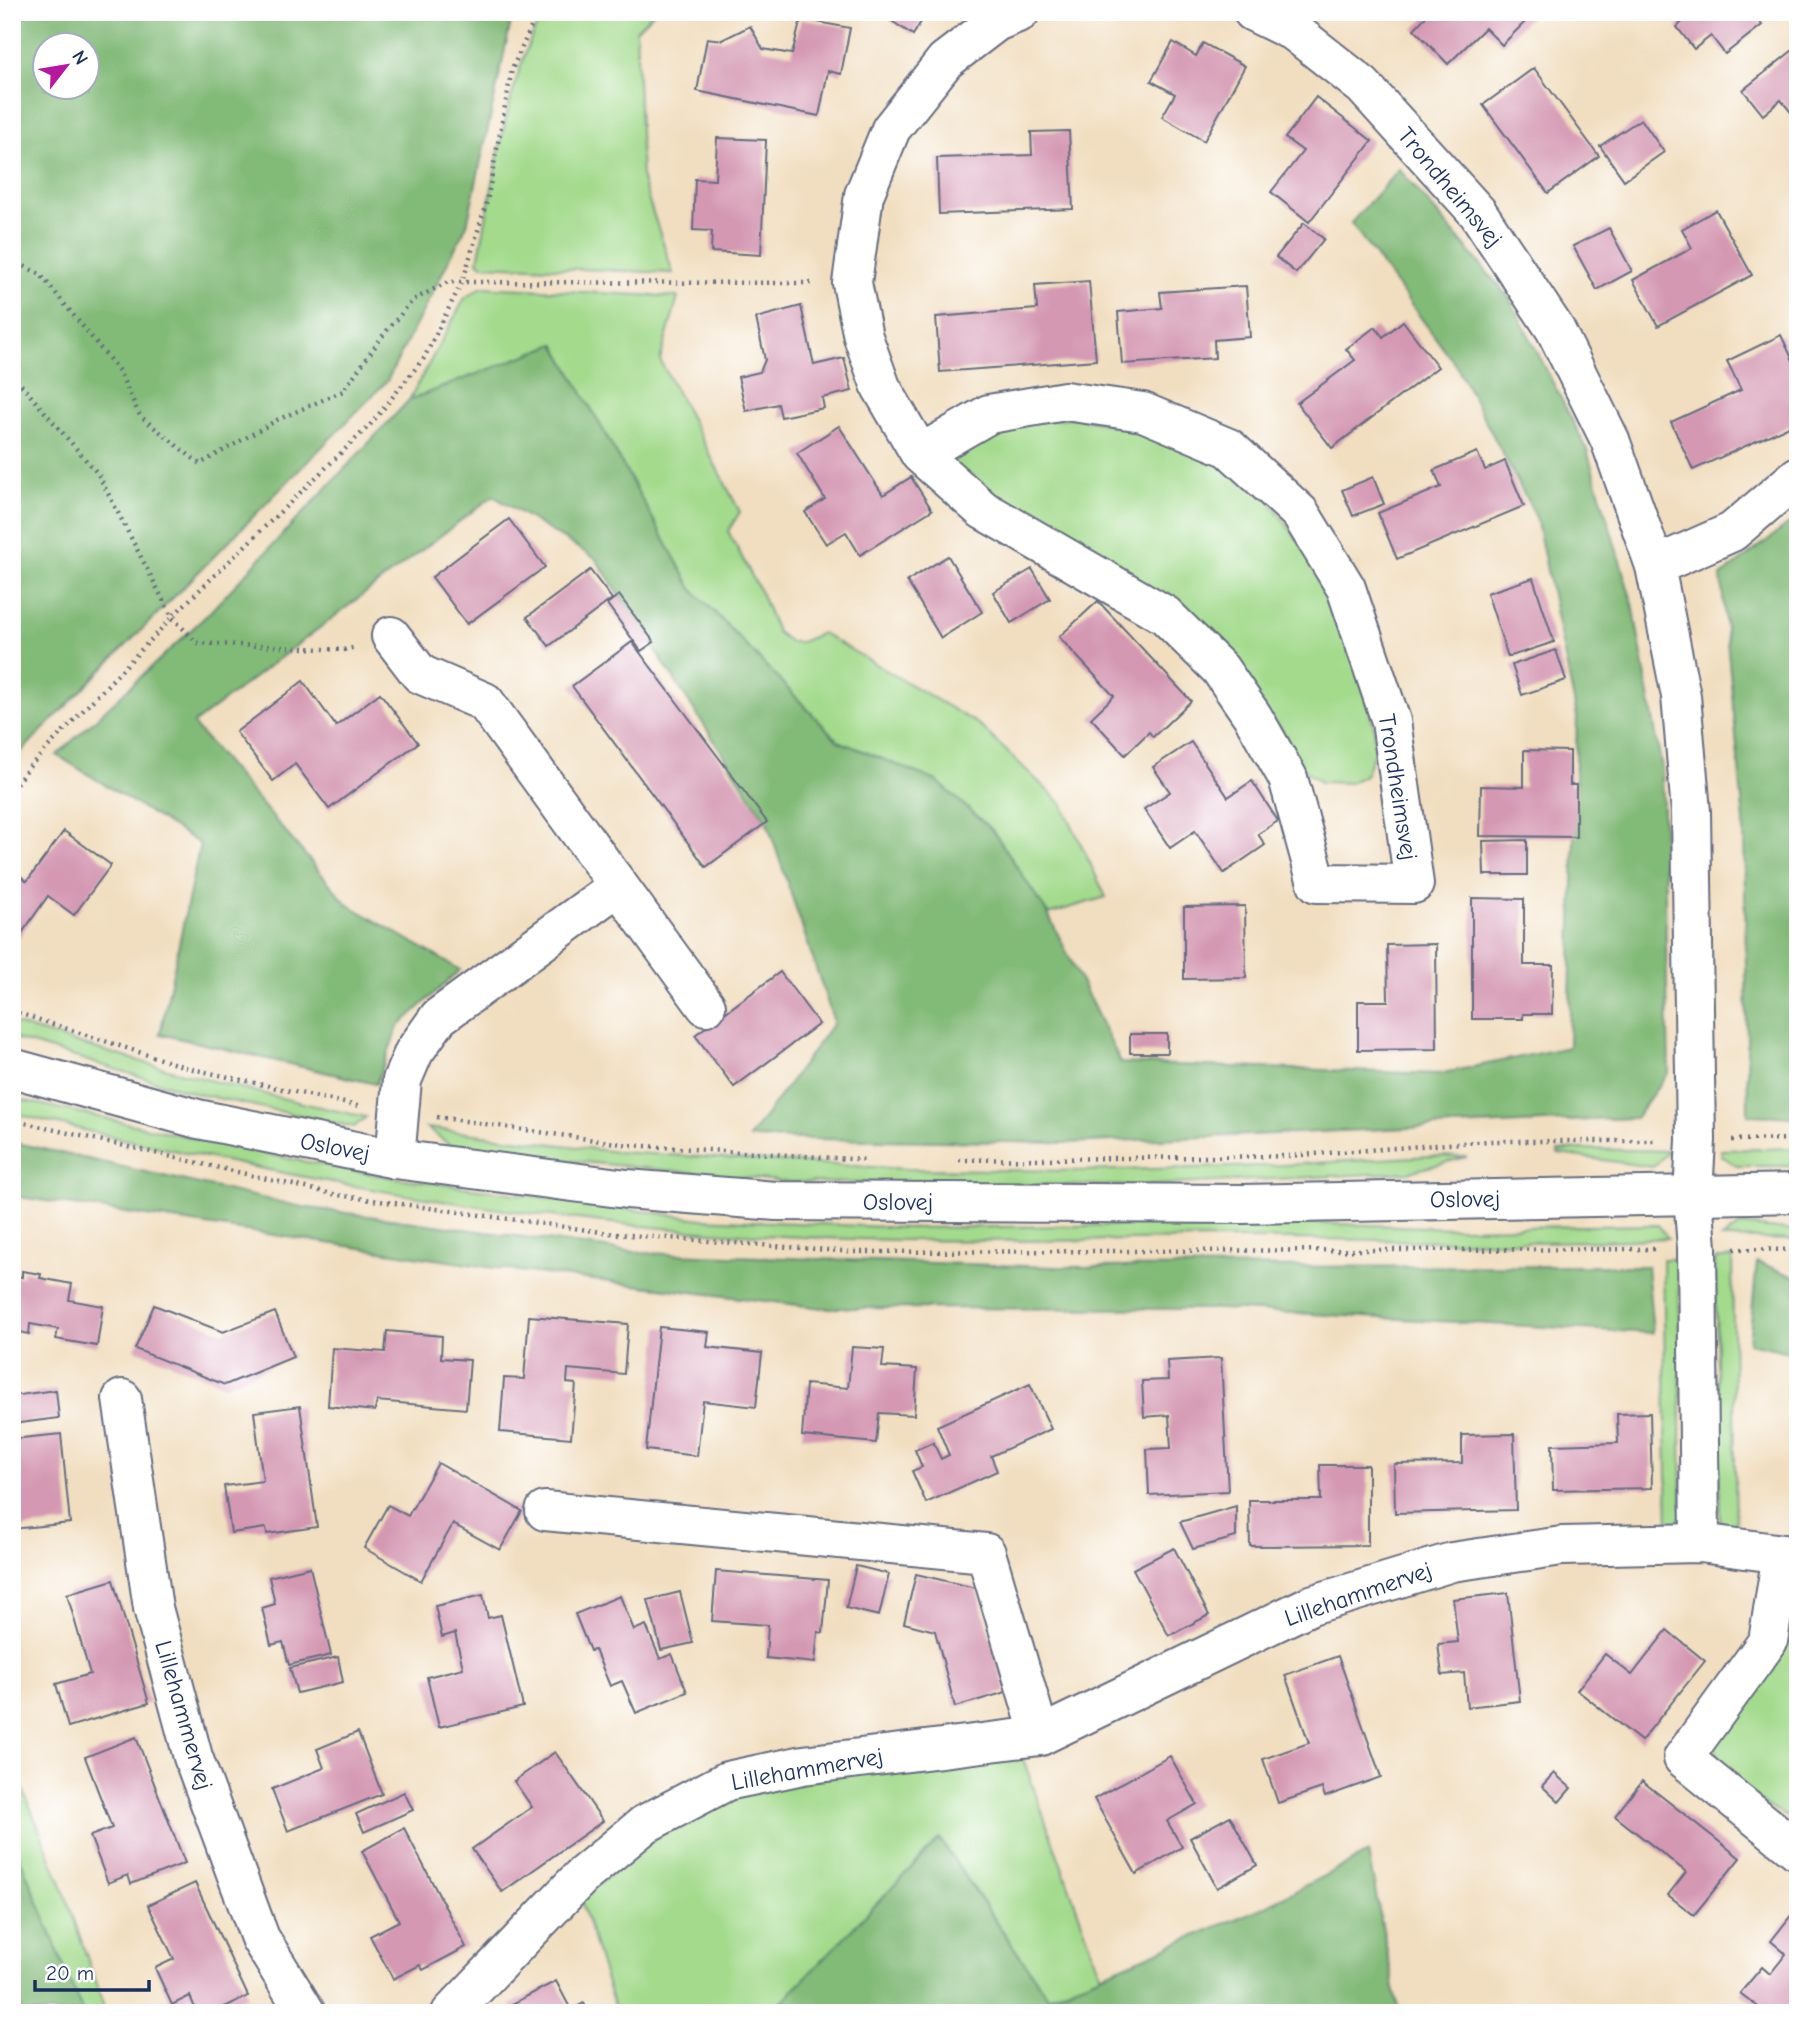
<svg xmlns="http://www.w3.org/2000/svg" width="1810" height="2025" viewBox="0 0 1810 2025" font-family="'Comic Neue',sans-serif">
<style>
.green{fill:#a3da8c;stroke:#5f8475;stroke-width:2}
.forest{fill:#82ba78;stroke:#4e746b;stroke-width:2;fill-rule:evenodd}
.building{fill:#d498b2}
.lines{fill:none;stroke-linecap:round;stroke-linejoin:round}
.minor-casing{stroke:#666c80;stroke-width:42}
.path{stroke:#666c80;stroke-width:4.5;stroke-dasharray:2 5;stroke-linecap:butt}
.minor{stroke:#fff;stroke-width:38}
.labels{text-anchor:middle;stroke-width:5;stroke-linejoin:round;paint-order:stroke}
.street-label{font-size:24px;fill:#1b2f5e;stroke:#fff}
</style>
<rect width="100%" height="100%" fill="#fff"/>
<filter id="ink" filterUnits="userSpaceOnUse"><feTurbulence type="fractalNoise" baseFrequency=".0143" numOctaves="2"/><feDisplacementMap in="SourceGraphic" scale="14" xChannelSelector="R" yChannelSelector="G"/><feConvolveMatrix kernelMatrix="1 2 1 2 8 2 1 2 1" color-interpolation-filters="sRGB"/></filter>
<filter id="wash" filterUnits="userSpaceOnUse"><feTurbulence type="fractalNoise" baseFrequency=".00686" numOctaves="4" result="noise"/><feDisplacementMap in="SourceGraphic" scale="28" xChannelSelector="R" yChannelSelector="G"/><feGaussianBlur stdDeviation="1.57" result="paint"/><feColorMatrix in="noise" values="0 0 0 0 0 0 0 0 0 0 0 0 0 0 0 0 0 1.4 0 .05"/><feComposite in="paint" operator="in"/></filter>
<g filter="url(#wash)">
<rect width="100%" height="100%" fill="#f1dec0"/>
<g class="green">
<path d="M544 12H654L636 30 642 180 673 273 482 265 478 261C494 184 506 79 544 12Z"/>
<path d="M482 287 678 297 660 360 740 512 728 531 762 595 777 632 790 642H801L822 633 978 724 1062 804 1106 897 1048 914 993 831 937 781 838 741 692 589 555 344 409 400 465 298Z"/>
<path d="M1075 417 1180 438 1260 487 1319 570 1355 655 1374 728V753L1365 775 1350 783 1320 782 1299 765 1281 728 970 482 950 460 954 448 999 426Z"/>
<path d="M12 1023C129 1060 246 1092 366 1117L354 1127 194 1093 12 1038Z"/>
<path d="M12 1098 285 1158 389 1177 702 1219 909 1228 1306 1223 1458 1228 1658 1225 1668 1238C1537 1246 1406 1239 1274 1239 1087 1239 900 1246 713 1232 476 1215 243 1169 12 1113Z"/>
<path d="M427 1128 617 1152 907 1169 1078 1171 1267 1166 1430 1156 1467 1157 1409 1172 1137 1186 790 1182 488 1153 451 1146Z"/>
<path d="M1798 1148V1166H1737L1722 1156 1721 1150Z"/>
<path d="M1578 1149 1669 1151 1653 1167 1558 1154V1151Z"/>
<path d="M1741 1225 1794 1231 1798 1233V1240L1722 1238Z"/>
<path d="M1732 1257 1736 1536 1720 1521 1715 1259Z"/>
<path d="M1663 1259H1679L1682 1517 1668 1531Z"/>
<path d="M1798 1582V1820C1777 1816 1737 1787 1723 1770 1716 1762 1715 1753 1715 1744L1785 1648 1795 1584Z"/>
<path d="M1022 1756 1101 1975 1048 1997 940 1839 771 2013H616L581 1900C617 1868 669 1820 716 1804 813 1770 921 1767 1022 1756Z"/>
<path d="M12 1762 66 1896 106 2013H12Z"/>
</g>
<g class="forest">
<path d="M12 12H513L467 225 387 381 12 761ZM46 46H88V88H46Z"/>
<path d="M1399 169 1510 299 1586 447 1633 605 1662 769 1669 1072 1635 1118 1067 1143 749 1138 834 1022 767 822 596 559 493 496 193 724 347 904 460 970 398 1027 376 1084 160 1034 200 844 57 755 207 615 409 400 555 344 692 589 838 741 937 781 993 831 1048 914 1121 1063 1439 1074 1569 1047 1577 716 1536 517 1457 367 1351 223Z"/>
<path d="M1798 517V1117L1748 1115 1744 822 1721 576Z"/>
<path d="M12 1142 302 1207 642 1253 1053 1267 1647 1266 1653 1333 1221 1309 822 1308 488 1267 12 1196Z"/>
<path d="M1757 1262 1798 1278V1354L1749 1343Z"/>
<path d="M12 1831 17 1850 83 2013H23L12 1983Z"/>
<path d="M939 1839 1048 1997 1264 1907 1368 1853 1398 2008 1425 2013H771Z"/>
</g>
<g id="blocks">
<g class="building">
<path d="M878 12H927L913 35Z"/>
<path d="M1430 12H1529L1532 15 1502 45 1485 28 1448 64 1414 29Z"/>
<path d="M1692 12H1752L1762 25 1725 54 1711 36 1694 49 1677 27Z"/>
<path d="M801 19 850 28 841 74 828 71 819 116 697 91 707 38 722 40 750 26 763 49 792 54Z"/>
<path d="M1173 42 1196 56 1203 43 1245 66 1204 141 1162 117 1175 94 1151 81Z"/>
<path d="M1798 46V121L1781 100 1763 115 1743 90Z"/>
<path d="M1534 68 1599 156 1548 193 1483 105Z"/>
<path d="M1316 97 1372 141 1309 222 1271 192 1303 151 1285 138Z"/>
<path d="M1641 119 1664 152 1624 180 1600 146Z"/>
<path d="M1069 131 1073 209 939 214 937 158 1032 155 1031 132Z"/>
<path d="M717 138 766 140 761 255 711 252 712 231 693 230 695 179 715 180Z"/>
<path d="M1716 210 1752 275 1658 326 1633 280 1692 248 1682 229Z"/>
<path d="M1304 223 1324 239 1296 273 1276 257Z"/>
<path d="M1609 228 1632 271 1597 290 1573 246Z"/>
<path d="M1089 281 1096 360 940 372 936 317 1037 309 1035 285Z"/>
<path d="M1246 286 1250 337 1214 340 1215 358 1122 364 1118 312 1162 308 1160 292Z"/>
<path d="M801 306 814 365 844 358 852 391 822 398 824 408 781 417 778 404 746 411 738 377 760 372 765 360 756 318Z"/>
<path d="M1403 321 1438 367 1332 448 1297 403 1355 360 1346 349 1375 327 1383 337Z"/>
<path d="M1781 335 1798 371V422L1693 470 1671 422 1741 390 1727 361Z"/>
<path d="M839 426 883 495 911 477 932 510 860 555 846 532 826 544 805 512 825 499 797 453Z"/>
<path d="M1477 452 1485 470 1505 461 1524 506 1397 559 1378 513 1441 487 1434 470Z"/>
<path d="M1373 477 1384 504 1353 516 1342 490Z"/>
<path d="M509 519 545 567 467 624 432 577Z"/>
<path d="M948 556 982 612 941 638 907 581Z"/>
<path d="M1032 569 1050 599 1011 623 993 592Z"/>
<path d="M590 570 612 599 549 646 527 617Z"/>
<path d="M1533 578 1554 642 1508 657 1487 593Z"/>
<path d="M619 595 654 642 641 651 607 604Z"/>
<path d="M1098 601 1191 701 1153 737 1149 732 1125 755 1091 718 1114 696 1059 637Z"/>
<path d="M632 642 767 822 706 867 572 686Z"/>
<path d="M1556 650 1566 680 1522 695 1512 665Z"/>
<path d="M303 681 336 726 380 693 418 743 329 809 295 764 273 781 236 732Z"/>
<path d="M1191 742 1228 797 1252 781 1278 821 1258 834 1265 845 1224 873 1195 831 1170 848 1144 809 1170 792 1153 767Z"/>
<path d="M1524 750 1570 751V785H1576V837L1480 836 1481 786 1524 787Z"/>
<path d="M64 831 111 865 74 915 48 896 17 940 12 936V870L27 881Z"/>
<path d="M1527 840V875H1484L1483 841Z"/>
<path d="M1472 898 1524 899V965H1553L1552 1014H1523V1019H1472Z"/>
<path d="M1245 906 1246 978 1184 979V907Z"/>
<path d="M1436 944 1437 1049 1358 1050V1001H1388L1387 945Z"/>
<path d="M780 972 819 1024 734 1087 695 1035Z"/>
<rect x="1130" y="1034" width="37" height="19"/>
<path d="M22 1271 41 1274 40 1278 72 1284 69 1300 103 1306 97 1346 56 1339 58 1329 30 1324 29 1334 14 1331 12 1275 22 1277Z"/>
<path d="M154 1305 223 1332 275 1312 293 1357 225 1385 135 1349Z"/>
<path d="M529 1316 628 1324 624 1374 568 1369 567 1383 576 1384 571 1438 500 1432 504 1378 524 1379Z"/>
<path d="M659 1327 709 1332 707 1347 762 1353 756 1407 703 1401 697 1456 646 1450Z"/>
<path d="M387 1331 442 1336 441 1358 470 1360 466 1409 377 1401 375 1411 328 1406 332 1348 385 1352Z"/>
<path d="M852 1347 884 1349 882 1367 917 1369 914 1415 879 1413 876 1443 802 1436 806 1384 848 1388Z"/>
<path d="M1221 1358 1228 1491 1149 1495 1147 1449 1171 1448 1169 1415 1144 1417 1142 1381 1168 1380 1167 1361Z"/>
<path d="M1030 1384 1051 1429 991 1456 997 1471 926 1503 912 1471 922 1467 915 1450 933 1442 941 1459 949 1455 937 1426Z"/>
<path d="M56 1390 59 1418 12 1424V1396Z"/>
<path d="M300 1406 317 1527 267 1534 266 1528 231 1533 224 1486 263 1481 254 1412Z"/>
<path d="M1650 1413 1652 1488 1553 1490 1552 1445 1618 1443 1617 1414Z"/>
<path d="M61 1434 70 1523 12 1529V1439Z"/>
<path d="M1514 1434 1516 1510 1395 1513 1394 1464 1462 1463V1435Z"/>
<path d="M438 1463 522 1511 500 1550 453 1524 421 1581 364 1548 388 1505 408 1516Z"/>
<path d="M1320 1465H1368V1545L1250 1546 1249 1500H1321Z"/>
<path d="M1236 1506V1537L1193 1549 1180 1522Z"/>
<path d="M1174 1548 1209 1615 1169 1636 1133 1569Z"/>
<path d="M856 1566 889 1574 879 1616 846 1608Z"/>
<path d="M310 1567 331 1655 289 1665 283 1642 271 1645 262 1608 275 1604 269 1577Z"/>
<path d="M716 1571 828 1580 823 1633 818 1632 815 1663 766 1658 768 1625 712 1621Z"/>
<path d="M916 1574 976 1588 1006 1692 955 1707 935 1631 904 1623Z"/>
<path d="M113 1580 149 1703 68 1727 56 1684 90 1674 67 1594Z"/>
<path d="M680 1592 693 1643 661 1650 648 1600Z"/>
<path d="M1508 1593 1520 1701 1467 1707 1464 1673 1442 1675 1438 1644 1458 1642 1453 1599Z"/>
<path d="M483 1595 488 1618 501 1615 523 1707 439 1727 427 1677 463 1668 455 1633 442 1637 435 1606Z"/>
<path d="M620 1596 634 1630 646 1625 660 1659 672 1654 687 1692 636 1713 622 1681 610 1686 595 1650 590 1651 575 1614Z"/>
<path d="M1667 1630 1705 1661 1641 1741 1577 1690 1605 1654 1632 1675Z"/>
<path d="M1338 1656 1381 1777 1325 1797 1322 1788 1278 1803 1263 1759 1309 1743 1285 1675Z"/>
<path d="M338 1657 343 1682 297 1693 290 1668Z"/>
<path d="M358 1732 382 1794 288 1831 272 1789 324 1768 317 1749Z"/>
<path d="M136 1737 185 1863 131 1884 128 1875 108 1883 90 1836 112 1828 85 1757Z"/>
<path d="M555 1752 603 1821 502 1892 472 1849 532 1807 514 1781Z"/>
<path d="M1170 1756 1197 1804 1167 1821 1182 1847 1136 1874 1094 1799Z"/>
<path d="M1554 1773 1571 1788 1559 1802 1542 1786Z"/>
<path d="M1642 1781 1740 1858 1694 1915 1668 1895 1686 1872 1615 1816Z"/>
<path d="M404 1792 413 1810 364 1832 356 1814Z"/>
<path d="M1230 1816 1257 1865 1217 1888 1190 1838Z"/>
<path d="M404 1828 466 1947 423 1970 420 1965 393 1979 370 1936 399 1921 362 1851Z"/>
<path d="M195 1883 248 1996 212 2013H197L190 1996 172 2005 155 1968 174 1959 148 1905Z"/>
<path d="M1793 1913 1798 1917V2006L1793 2013H1766L1740 1993 1762 1967 1770 1974 1786 1954 1771 1941Z"/>
<path d="M556 1981 571 2010 584 2003 588 2013H514L510 2005Z"/>
</g>
</g>
</g>
<g filter="url(#ink)">
<use href="#blocks" fill-opacity="0" stroke="#666c80" stroke-width="2"/>
<g class="lines">
<defs>
<g id="minor">
<path d="M1253 12 1296 33 1363 86 1478 213 1555 329 1610 440 1655 566 1681 696 1691 812 1696 1140 1693 1195 1697 1248 1700 1543"/>
<path d="M920 454 989 414 1065 401 1143 412 1229 448 1300 513 1346 588 1391 721 1414 884 1317 883 1288 778 1253 717 1220 669 1165 615 983 510 920 454 881 387 863 337 852 283 864 195 891 129 945 61 996 22 1020 12"/>
<path d="M1655 566 1732 532 1798 476"/>
<path d="M391 636 420 674 485 702 706 1006"/>
<path d="M12 1068 198 1119 395 1159 627 1189 776 1201 1243 1204 1798 1193"/>
<path d="M395 1159 402 1080 414 1052 439 1017 618 886"/>
<path d="M122 1399 153 1608 193 1757 260 1938 306 2013"/>
<path d="M545 1511 986 1553 1040 1736"/>
<path d="M1782 1554 1768 1641 1683 1758 1798 1851"/>
<path d="M451 2013 582 1876 645 1824 727 1781 803 1765 1040 1736 1311 1605 1452 1562 1562 1546 1700 1543 1798 1556"/>
</g>
</defs>
<use href="#minor" class="minor-casing"/>
<g class="path">
<path d="M12 260 40 274 119 371 140 416 200 464 277 420 343 391 384 334 413 300 448 282 816 283"/>
<path d="M12 374 98 474 172 617 197 643 344 650 356 647"/>
<path d="M12 789 29 767 183 606 370 425 424 358 463 280 487 201 512 69 538 12"/>
<path d="M12 1011 188 1068 362 1107"/>
<path d="M437 1117 629 1145 866 1160"/>
<path d="M12 1120 337 1195 616 1234 854 1252 1658 1249"/>
<path d="M1732 1140 1798 1139"/>
<path d="M959 1160 1287 1156 1489 1141H1657"/>
<path d="M1734 1249 1798 1250"/>
</g>
<use href="#minor" class="minor"/>
</g>
</g>
<g class="labels">
<g class="street-label">
<text transform="translate(1450 187) rotate(50)" y="8">Trondheimsvej</text>
<text transform="translate(1398 787) rotate(81)" y="8">Trondheimsvej</text>
<text transform="translate(335 1147) rotate(11)" y="8">Oslovej</text>
<text transform="translate(1465 1199) rotate(-1)" y="8">Oslovej</text>
<text x="898" y="1210">Oslovej</text>
<text transform="translate(1358 1594) rotate(-19)" y="8">Lillehammervej</text>
<text transform="translate(184 1715) rotate(74)" y="8">Lillehammervej</text>
<text transform="translate(807 1769) rotate(-10)" y="8">Lillehammervej</text>
</g>
</g>
<rect width="1810" height="2025" fill="none" stroke="#fff" stroke-width="42"/>
<g transform="translate(66 66) rotate(59)"><circle r="33" fill="#ffffff" stroke="#a4acbf" stroke-width="2"/>
<path d="M0-5L12 26L0 18L-12 26Z" fill="#b5179e"/>
<text y="-10" font-size="19" font-weight="bold" text-anchor="middle" fill="#1b2f5e">N</text>
</g>
<path d="M35 1980v10h114v-10" fill="none" stroke="#1b2f5e" stroke-width="3.5"/>
<text x="46" y="1980" font-size="21" fill="#1b2f5e" stroke="#ffffff" stroke-width="5" paint-order="stroke">20 m</text>
</svg>
